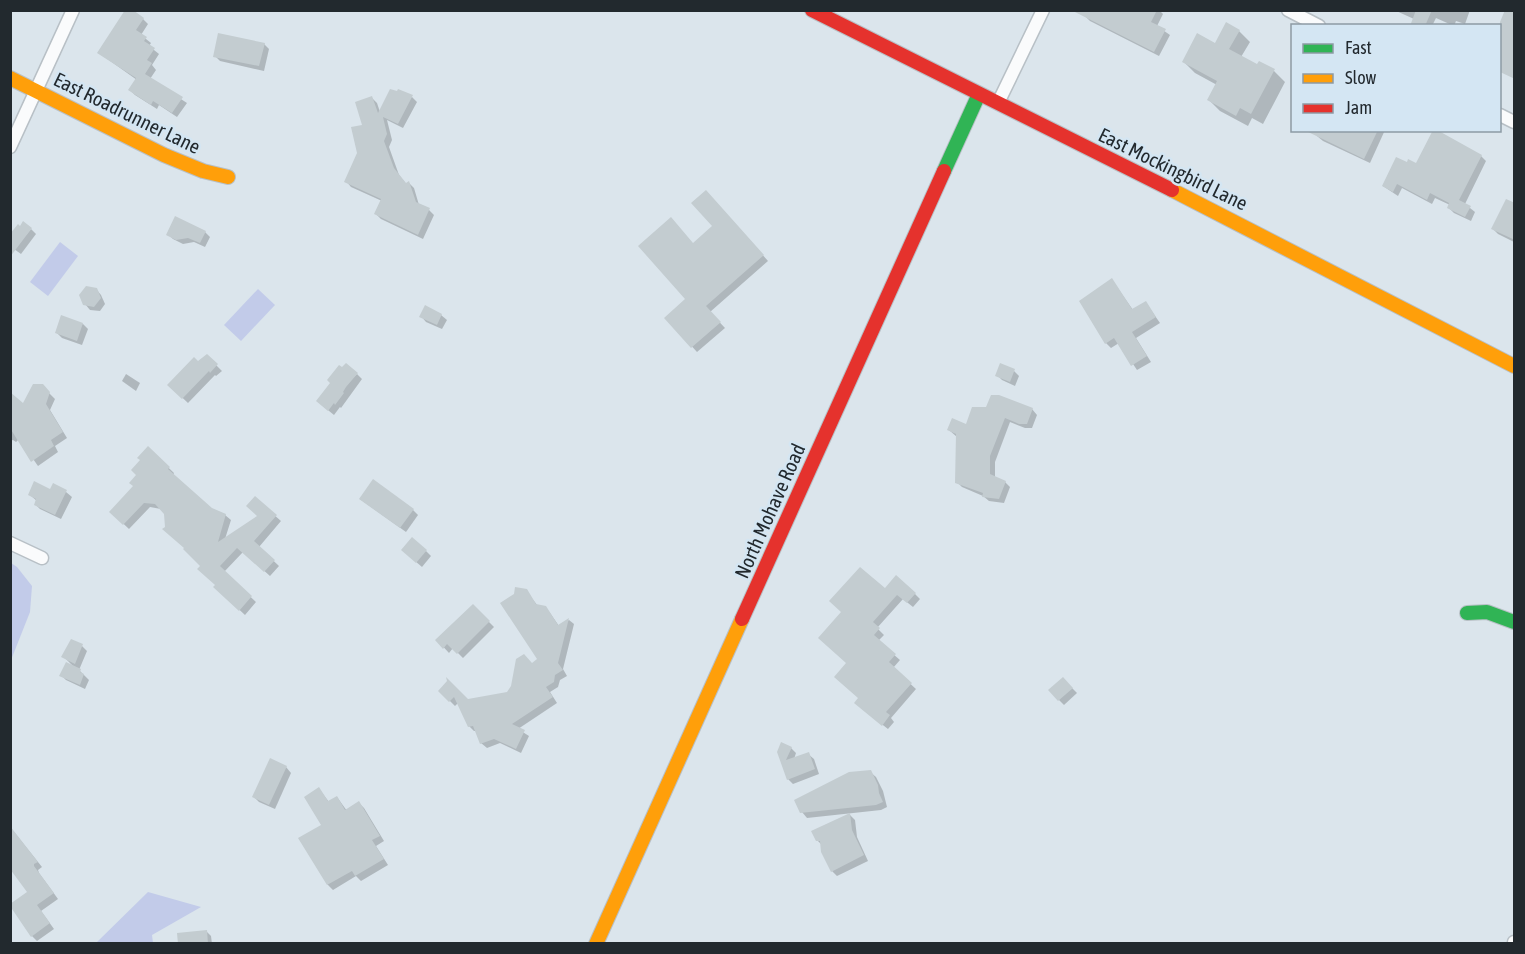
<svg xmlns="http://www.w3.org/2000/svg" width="1525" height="954" viewBox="0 0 1525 954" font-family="'Asap Condensed',sans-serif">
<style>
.green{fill:#c2cbe9}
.shadow{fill:#0003}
.building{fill:#c3ccd0}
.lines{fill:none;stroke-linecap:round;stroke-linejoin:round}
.street-casing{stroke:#b8c0c6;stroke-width:15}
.fast-casing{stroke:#b8c0c6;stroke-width:16}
.slow-casing{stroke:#b8c0c6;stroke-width:16}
.jam-casing{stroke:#b8c0c6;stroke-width:16}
.street{stroke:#fafbfc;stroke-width:12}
.fast{stroke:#30b455;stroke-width:14}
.slow{stroke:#ff9f0a;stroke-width:14}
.jam{stroke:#e5322d;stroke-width:14}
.labels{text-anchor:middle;stroke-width:5;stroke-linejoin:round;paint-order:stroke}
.street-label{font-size:20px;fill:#22292e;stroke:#d4e6f3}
</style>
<rect width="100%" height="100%" fill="#dbe5ec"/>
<g class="green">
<path d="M60 242 78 256 48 296 30 282Z"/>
<path d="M258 289 275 305 241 341 224 325Z"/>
<path d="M11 563 17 567 32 586 30 612 11 660Z"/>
<path d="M148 892 201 907 152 935 153 943H96Z"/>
</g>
<g class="shadow">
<path d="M1088 10H1159L1163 14 1157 26 1170 35 1159 56 1090 21 1085 16Z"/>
<path d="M1394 10H1470L1465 24 1456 21 1454 26 1436 18 1432 26H1413L1414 19Z"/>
<path d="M1507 10 1514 73 1500 66 1499 26Z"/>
<path d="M143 19 148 24 141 35 151 43 149 46 159 54 152 65 156 70 150 79 187 103 177 117 159 105 157 109 135 95 130 90 137 80 99 53Z"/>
<path d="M1239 31 1250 42 1241 57 1258 66 1260 63 1274 71 1285 82 1263 124 1252 118 1248 126 1220 111 1209 100 1217 85 1195 73 1184 62Z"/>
<path d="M264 44 269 49 264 71 220 61 215 56Z"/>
<path d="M412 97 417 102 403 128 387 120 392 140 389 147 399 175 406 184 409 183 414 188 419 205 429 210 434 215 423 239 381 219 376 214 382 201 351 187 346 181 358 153 372 98 377 103 380 112Z"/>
<path d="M1319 130H1385L1370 163 1323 141 1317 136Z"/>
<path d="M1481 156 1486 161 1465 204 1475 212 1471 221 1454 213 1449 208 1450 205 1435 198 1432 204 1402 188 1398 196 1383 186 1417 165Z"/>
<path d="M711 197 768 261 710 312 725 328 697 352 666 318 688 299 693 244 714 226Z"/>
<path d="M1514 204V242L1498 234 1493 229Z"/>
<path d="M31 229 36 234 21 254 14 249Z"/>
<path d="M205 232 210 237 205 247 194 242 183 244 173 239 168 234Z"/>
<path d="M1112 280 1133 310 1146 303 1160 323 1136 338 1151 362 1137 370 1119 343 1111 348 1106 343Z"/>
<path d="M96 289 101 295 105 304 100 311 90 310 85 304Z"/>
<path d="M441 315 447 320 442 329 426 322 421 316Z"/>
<path d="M83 324 88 329 82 345 62 338 57 333Z"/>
<path d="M207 356 222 371 216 376 215 375 188 403 169 385Z"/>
<path d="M1014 371 1019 376 1015 386 1002 380 997 375Z"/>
<path d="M126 374 140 383 136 391 122 381Z"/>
<path d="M357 374 362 379 341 408 340 407 334 415 323 406Z"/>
<path d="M42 386 55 399 50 410 67 438 55 446 58 452 38 466 19 439 16 442 13 440 10 441V394L24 405Z"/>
<path d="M1032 409 1037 415 1032 428H1025L1010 422 995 462V478L1005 482 1010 487 1004 503 989 501 983 496 962 487 957 482V437L949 430Z"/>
<path d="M148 448 174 473 173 475 211 509 225 515 231 520 225 539 259 516 255 498 281 521 259 547 279 566 270 576 243 552 224 572 256 602 245 615 215 587 217 585 202 566 166 527V514L161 509 150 507 129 529 111 512 135 486Z"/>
<path d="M53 485 66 492 72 497 61 519 40 509 35 504 37 501 30 495 51 491Z"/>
<path d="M360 499 413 510 418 515 406 532Z"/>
<path d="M426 551 431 556 422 567 408 555Z"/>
<path d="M885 590 915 594 920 599 913 607 903 599 877 628 884 635 878 641 900 660 893 668 916 689 891 718 894 722 888 729 861 708 848 663Z"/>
<path d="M526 591 538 606 545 607 550 613 559 626 569 620 574 624 563 669 567 676 560 680 558 687 550 692 557 703 518 729 529 736 521 753 500 743 487 748 481 743 476 731H474L469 726 459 702 455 706 440 691 468 700 508 693 539 660Z"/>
<path d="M473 606 494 627 463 658 453 648 449 653 437 640Z"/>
<path d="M82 646 87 651 79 670 89 680 85 689 66 680 61 675 73 666 63 656Z"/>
<path d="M1063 679 1077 693 1064 705 1059 700Z"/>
<path d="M791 748 796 753 794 759 808 754 814 759 819 774 793 784 788 779 778 752Z"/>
<path d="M286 767 291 773 275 809 259 802 254 797Z"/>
<path d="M870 772 876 777 883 791 887 807 881 810 807 818 802 812Z"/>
<path d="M319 789 329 802 337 797 347 811 359 803 364 808 384 841 376 846 388 865 361 881 356 876 333 890 328 885 301 838 323 825Z"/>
<path d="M850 815 855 820 857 837 868 861 837 876 832 871 822 845 817 840Z"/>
<path d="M10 827 42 867 38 870 39 873 58 899 41 911 54 929 37 941 32 936 29 892Z"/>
<path d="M206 931 211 936 212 944H180Z"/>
</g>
<g class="building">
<path d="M125 10H133L144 18 136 30 147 37 144 41 155 48 147 60 152 63 145 74 183 97 172 113 153 101 151 105 128 90 136 78 97 53Z"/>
<path d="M1071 10H1157L1151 22 1166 29 1154 52Z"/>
<path d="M1416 10H1432L1425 26H1410Z"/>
<path d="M1505 10H1515V79L1500 72V22Z"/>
<path d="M1226 22 1240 30 1229 49 1257 64 1259 61 1275 69 1251 114 1240 108 1236 116 1207 100 1217 81 1182 62 1197 33 1215 43Z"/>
<path d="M218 33 265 43 259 66 213 57Z"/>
<path d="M390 89 397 91 398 89 413 95 398 124 383 117 387 134 384 141 394 168 406 183 409 181 416 202 430 208 418 235 374 214 381 199 344 182 357 153 351 127 362 125 355 102 372 96 378 113Z"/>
<path d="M1304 130H1378L1364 159Z"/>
<path d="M1433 130H1437L1482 155 1459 200 1471 206 1465 217 1447 208 1449 203 1430 193 1427 200 1397 184 1393 192 1382 186 1396 157 1407 162 1408 159 1416 163Z"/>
<path d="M706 190 764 255 706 306 721 322 691 348 664 318 685 299 638 246 671 217 693 243 712 226 691 203Z"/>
<path d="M1506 199 1515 203V240L1491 229Z"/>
<path d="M175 216 206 231 200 243 188 238 176 240 166 235Z"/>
<path d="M23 221 32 228 10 257V234L18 224 20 226Z"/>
<path d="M1112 278 1132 309 1146 301 1156 317 1132 332 1147 356 1131 366 1114 338 1105 344 1079 301Z"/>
<path d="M86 286 97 288 101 298 94 307 83 305 79 295Z"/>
<path d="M425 305 442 314 437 325 419 317Z"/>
<path d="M61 315 83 323 77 341 55 333Z"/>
<path d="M207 354 218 364 210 373 209 371 182 399 167 385 194 357 198 361Z"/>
<path d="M346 363 358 373 346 387 343 392 344 393 335 405 334 403 328 411 316 401 330 383 327 380 339 365 342 367Z"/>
<path d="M1000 363 1015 369 1010 382 995 376Z"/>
<path d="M33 384H43L50 392 46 404 63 432 51 440 54 446 31 462 10 428V392L23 403Z"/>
<path d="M991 395H999L1033 408 1027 424H1019L1005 418 990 456V474L1006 481 999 499 982 497 983 493 955 483 956 434 947 430 952 418 966 424 972 407H986Z"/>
<path d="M148 446 170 467 168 469 212 508 226 514 218 542 257 516 246 506 255 496 277 515 254 541 275 560 264 572 237 548 220 566 252 596 239 611 213 587 215 585 197 569 200 566 183 549 184 548 162 529 165 527 164 514 155 504 144 503 123 525 109 512 133 486 129 483 136 475 131 470 140 460 137 458Z"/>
<path d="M373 479 414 509 400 528 359 499Z"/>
<path d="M34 481 50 489 53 483 67 490 55 515 34 505 36 499 28 495Z"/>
<path d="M412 537 427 550 416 563 401 550Z"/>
<path d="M860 567 885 588 896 575 916 593 907 603 897 595 873 622 880 628 874 635 896 654 889 662 912 683 886 712 890 715 882 726 854 703 858 698 834 677 846 663 818 638 841 612 829 601Z"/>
<path d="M515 587 527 589 536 604 546 606 558 625 569 618 558 663 563 670 555 675 554 682 546 687 553 697 512 724 525 730 516 749 494 739 480 744 473 726 468 727 454 697 449 702 438 691 447 681 446 677 468 699 507 692 511 686 516 659 524 654 532 663 537 659 500 603 514 594Z"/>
<path d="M473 604 490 621 457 654 447 644 443 649 435 640Z"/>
<path d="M71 639 83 644 75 664 61 657Z"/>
<path d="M66 662 81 669 80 672 84 674 80 685 59 676Z"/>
<path d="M1063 677 1073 688 1058 701 1048 690Z"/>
<path d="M781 742 792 747 786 760 809 752 815 769 787 780 777 752Z"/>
<path d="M270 758 287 766 269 805 252 797Z"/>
<path d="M871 770 878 785 879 793 883 802 876 805 800 813 794 800 849 772Z"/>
<path d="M319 787 328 801 337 796 345 810 359 801 380 836 372 840 384 859 355 876 352 871 327 885 298 838 321 825 304 797Z"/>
<path d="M850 813 852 830 864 855 831 872 821 852 820 841H816L811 831Z"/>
<path d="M10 826 38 862 34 864V866L54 893 37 905 50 923 31 937 10 906V904L27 892 10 869Z"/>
<path d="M207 930 208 944H178L177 933Z"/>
</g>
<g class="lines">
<defs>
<g id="street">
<path d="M1288 10 1319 26"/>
<path d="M998 103 1043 10"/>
<path d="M1500 115 1514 122"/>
<path d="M10 147 73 10"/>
<path d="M10 543 42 558"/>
<path d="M1514 944V942"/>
</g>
<g id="fast">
<path d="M944 171 979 94"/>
<path d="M1467 613 1487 612 1514 622"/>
</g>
<g id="slow">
<path d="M10 78 164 155 203 171 228 177"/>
<path d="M1172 190 1514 366"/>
<path d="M596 944 742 619"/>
</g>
<g id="jam">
<path d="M812 10 1172 190"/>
<path d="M742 619 944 171"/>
</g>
</defs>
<use href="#street" class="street-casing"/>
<use href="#fast" class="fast-casing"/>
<use href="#slow" class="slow-casing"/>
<use href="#jam" class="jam-casing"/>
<use href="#street" class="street"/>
<use href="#fast" class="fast"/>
<use href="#slow" class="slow"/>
<use href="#jam" class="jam"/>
</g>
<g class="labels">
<g class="street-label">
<text transform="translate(127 113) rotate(26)" y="7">East Roadrunner Lane</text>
<text transform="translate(1173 169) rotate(26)" y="7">East Mockingbird Lane</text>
<text transform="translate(770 511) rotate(-66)" y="7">North Mohave Road</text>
</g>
</g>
<rect width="1525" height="954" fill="none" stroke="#22292e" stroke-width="24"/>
<rect x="1291" y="24" width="210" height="108" fill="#d4e6f3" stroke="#8d9aa4" stroke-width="1.5"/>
<rect x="1303" y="44" width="30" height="9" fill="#30b455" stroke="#8d9aa4" stroke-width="1.5"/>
<text x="1345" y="54" font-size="18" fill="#22292e">Fast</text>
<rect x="1303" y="74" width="30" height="9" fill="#ff9f0a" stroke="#8d9aa4" stroke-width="1.5"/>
<text x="1345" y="84" font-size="18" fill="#22292e">Slow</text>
<rect x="1303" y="104" width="30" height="9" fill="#e5322d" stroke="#8d9aa4" stroke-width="1.5"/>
<text x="1345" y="114" font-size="18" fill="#22292e">Jam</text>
</svg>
